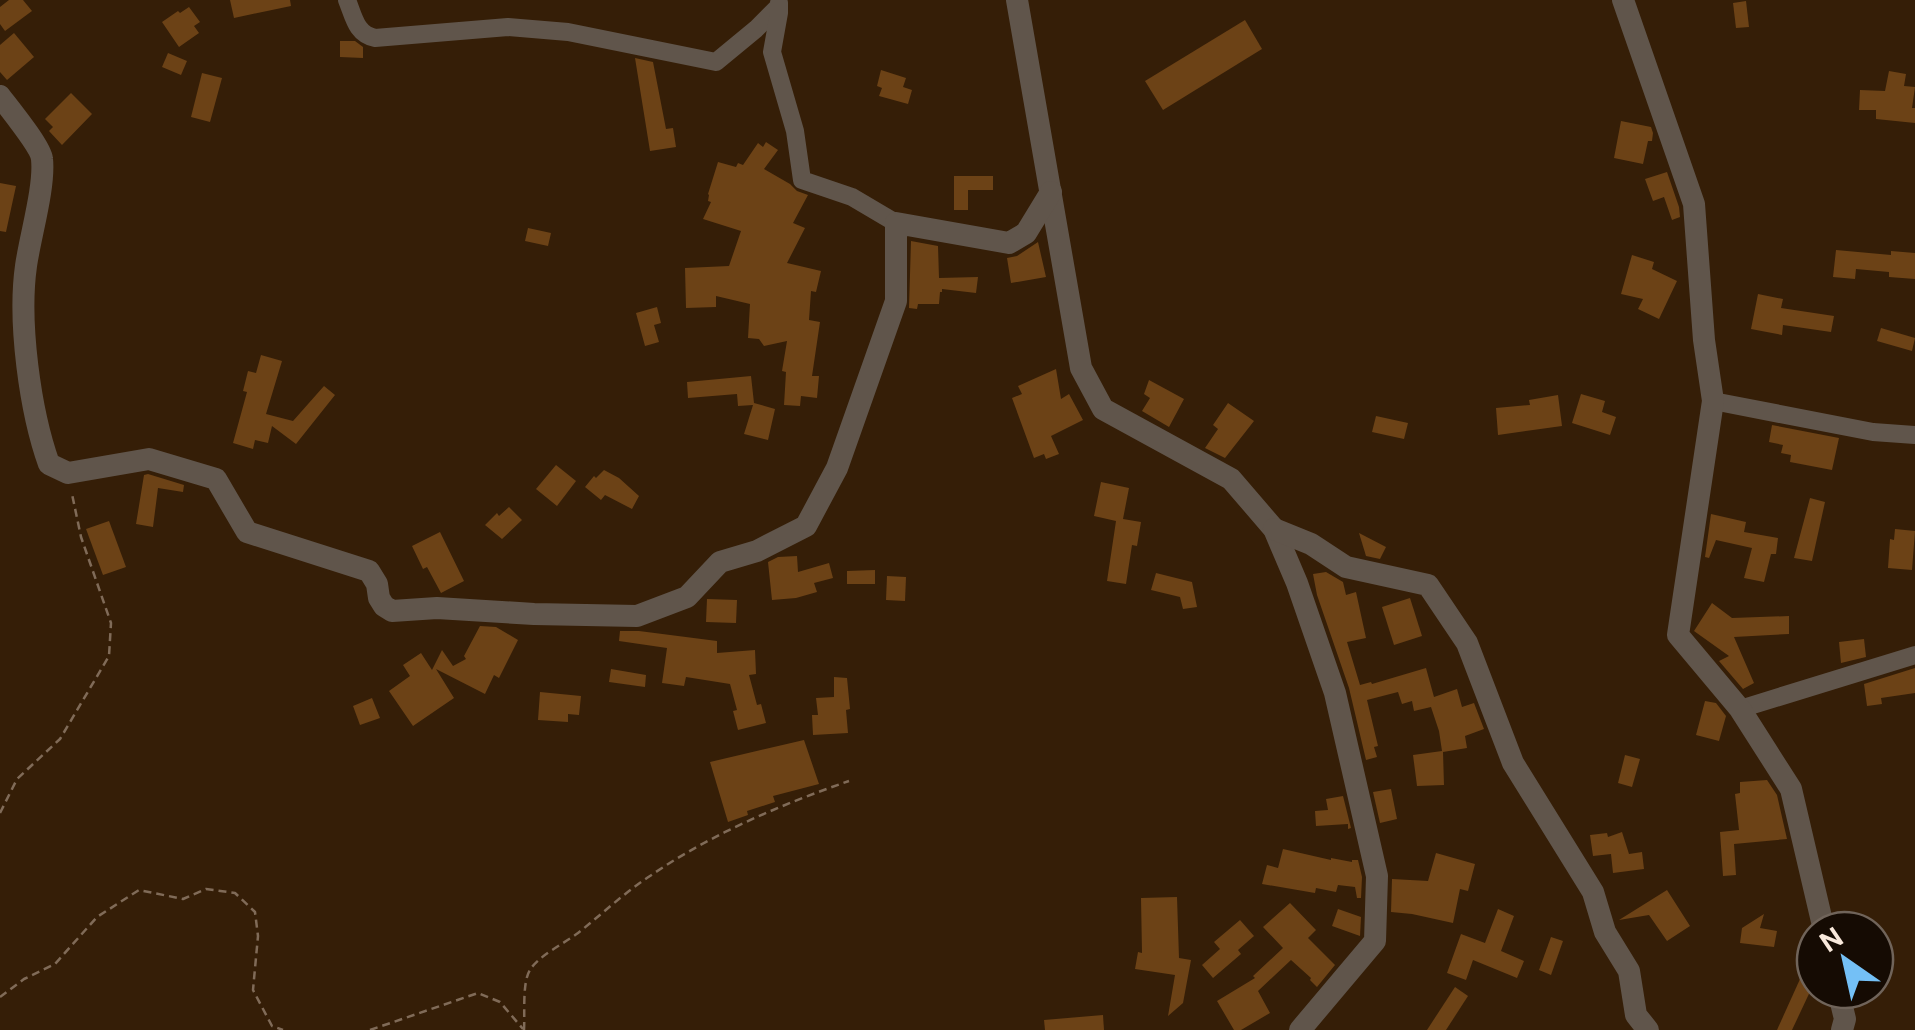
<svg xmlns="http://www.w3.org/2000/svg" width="1915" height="1030" viewBox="0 0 1915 1030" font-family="'DM Sans',sans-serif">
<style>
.building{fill:#6c4216}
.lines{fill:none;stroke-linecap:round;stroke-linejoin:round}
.path{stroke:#806b58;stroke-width:2.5;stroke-dasharray:8 5;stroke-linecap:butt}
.minor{stroke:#60554b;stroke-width:18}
.tertiary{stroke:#60554b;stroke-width:22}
</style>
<rect width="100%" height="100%" fill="#351e07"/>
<g class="building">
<path d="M9 0H23L32 11 5 31 0 24V7Z"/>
<path d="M230 0H290L291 6 234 18Z"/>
<path d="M1746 1 1749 27 1736 28 1733 3Z"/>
<path d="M189 7 200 22 194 26 199 33 179 47 162 22 178 11 180 13Z"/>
<path d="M1245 20 1262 49 1163 110 1145 81Z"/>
<path d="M14 33 34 57 7 80 0 72V45Z"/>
<path d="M340 41H355L363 47V58L340 57Z"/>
<path d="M168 53 187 61 181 75 162 67Z"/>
<path d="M635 58 653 62 666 129 673 128 676 147 650 151Z"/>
<path d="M881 70 906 78 903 87 912 90 908 104 879 96 882 88 877 86Z"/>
<path d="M1889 71 1906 74 1904 86 1915 87 1912 108H1915V123L1876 119V110H1859L1860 90 1885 91Z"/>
<path d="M202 73 222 78 210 122 191 117Z"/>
<path d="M71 93 92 114 62 145 49 131 53 127 45 119Z"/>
<path d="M1621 121 1651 127 1653 133 1652 141H1648L1643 164 1614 158Z"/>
<path d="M766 142 778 150 764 169 790 184 797 191 808 195 793 223 805 228 787 263 821 271 816 292 811 291 809 320 820 322 812 376H819L817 398 801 396 800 406 784 405 786 372 782 371 787 341 764 346 759 339 748 338 750 304 716 296V307L686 308 685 268 729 266 741 231 703 219 711 202 708 201 709 195 708 194 718 162 736 167 738 163 743 165 758 143 763 147Z"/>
<path d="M1667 172 1679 207 1680 217 1672 220 1664 197 1653 201 1645 179Z"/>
<path d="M954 176H993V190H968V210H954Z"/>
<path d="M0 183 16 186 6 232 0 231Z"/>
<path d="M528 228 551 233 548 246 525 241Z"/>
<path d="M911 241 938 246 939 278 978 277 976 293 942 289V292H940L939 304H918L917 309 909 308Z"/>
<path d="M1038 242 1046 277 1011 283 1007 258 1017 256Z"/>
<path d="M1836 250 1891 255V251L1915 253V279L1889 277V272L1856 269 1855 279 1833 277Z"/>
<path d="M1632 255 1654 262 1652 269 1677 281 1659 319 1638 309 1643 299 1621 294Z"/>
<path d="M1758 294 1783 299 1781 308 1834 316 1831 332 1783 325 1782 335 1751 329Z"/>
<path d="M657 307 661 323 654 325 659 342 645 346 636 313Z"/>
<path d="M1881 328 1915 338 1912 351 1877 341Z"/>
<path d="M261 355 282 361 266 414 293 421 324 386 335 395 296 444 272 426 268 443 255 440 253 449 233 443 247 392 243 391 248 371 256 373Z"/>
<path d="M1056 369 1061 399 1069 394 1083 420 1051 436 1059 454 1046 459 1044 454 1034 458 1012 398 1022 394 1018 386Z"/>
<path d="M751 376 754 403 775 409 768 440 744 434 753 405 738 406 737 394 688 398 687 382Z"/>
<path d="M1149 380 1184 399 1169 427 1142 411 1150 398 1144 394Z"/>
<path d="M1581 394 1605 401 1602 412 1616 417 1610 435 1572 423Z"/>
<path d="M1558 395 1562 426 1498 435 1496 408 1530 405 1529 400Z"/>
<path d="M1228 403 1254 421 1225 458 1205 448 1218 429 1213 425Z"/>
<path d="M1376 416 1408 423 1404 439 1372 432Z"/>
<path d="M1772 425 1839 438 1832 470 1790 462 1791 455 1781 453 1783 445 1769 442Z"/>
<path d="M556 465 576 481 557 506 536 489Z"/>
<path d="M604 470 619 478 639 496 632 509 605 495 601 500 585 487 594 476 596 478Z"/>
<path d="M148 474 184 485 183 492 158 488 153 527 136 524 144 475Z"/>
<path d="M1101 482 1129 488 1123 519 1141 522 1137 546 1132 545 1126 584 1107 581 1116 521 1094 516Z"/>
<path d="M1810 498 1825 502 1812 561 1794 558Z"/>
<path d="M509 507 522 520 502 539 485 525 497 513 499 516Z"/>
<path d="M1711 514 1746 522 1744 532 1778 538 1776 554H1771L1764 582 1744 578 1752 548 1716 540 1709 558 1705 557Z"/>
<path d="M109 521 126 567 103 575 86 529Z"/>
<path d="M1895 529 1915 531 1912 570 1888 568 1890 539 1894 540Z"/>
<path d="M440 532 464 581 441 593 427 567 423 569 412 546Z"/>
<path d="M1359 533 1386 547 1380 559 1366 556Z"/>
<path d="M797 556 798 572 829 563 833 578 814 583 817 592 796 598 772 600 768 562 778 557Z"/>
<path d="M875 570V584H847V571Z"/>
<path d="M1326 572 1343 582 1346 595 1356 592 1366 638 1347 642 1360 685 1371 682 1372 684 1426 668 1434 697 1457 689 1462 707 1474 703 1484 729 1465 736 1467 748 1443 752 1444 785 1417 786 1413 755 1442 751 1439 731 1431 707 1414 711 1412 701 1402 704 1398 692 1367 700 1378 746 1374 747 1377 757 1366 760 1349 688 1317 595 1313 574Z"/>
<path d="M1156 573 1192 582 1197 607 1183 609 1180 597 1151 590Z"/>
<path d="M887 576 906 577 905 601 886 600Z"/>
<path d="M1410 598 1422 636 1394 645 1382 607Z"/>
<path d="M707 599 737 600 736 623 706 622Z"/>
<path d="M1712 603 1732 618 1789 616V634L1734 637 1754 683 1743 689 1719 661 1729 656 1694 631Z"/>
<path d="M480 626 496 627 518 640 499 678 494 675 485 694 436 669 454 698 413 726 389 691 410 676 403 665 421 653 432 670 442 650 453 666 466 659 464 656Z"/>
<path d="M620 631H639L717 641V653L755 650 756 674 749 675 757 705 761 704 766 723 738 730 733 711 737 710 730 684 686 677 684 686 662 683 667 648 619 641Z"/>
<path d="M1864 639 1866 657 1841 663 1839 642Z"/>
<path d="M1915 668V693L1881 698 1882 704 1867 706 1864 684Z"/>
<path d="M611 669 646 675 645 687 609 682Z"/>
<path d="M834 677 847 678 850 709 846 710 848 733 813 735 812 715H818L816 698 834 697Z"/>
<path d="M540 692 581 696 579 715 568 714V722L538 720Z"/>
<path d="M372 698 380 718 360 725 353 706Z"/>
<path d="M1705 701 1716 703 1726 716 1719 741 1696 735Z"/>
<path d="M804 740 819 784 773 796 775 802 747 811 748 815 728 822 710 762Z"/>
<path d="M1625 755 1640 759 1632 787 1618 783Z"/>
<path d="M1767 780 1777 795 1787 839 1734 844 1736 875 1723 876 1720 832 1739 830 1735 794 1740 793V782Z"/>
<path d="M1391 789 1397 819 1380 823 1373 792Z"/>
<path d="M1343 796 1351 828 1348 829V824L1316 826 1315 811 1328 810 1326 799Z"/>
<path d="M1622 832 1629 854 1642 852 1644 869 1613 873 1611 854 1593 856 1590 835 1607 833 1608 837Z"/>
<path d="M1283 849 1331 860V858L1352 862V860H1358L1362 877 1361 898H1357L1355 887 1338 885 1336 892 1316 888 1315 893 1262 884 1267 865 1278 868Z"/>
<path d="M1436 853 1475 864 1468 891 1460 889 1453 923 1412 914 1391 912 1392 879 1428 881Z"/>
<path d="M1667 890 1690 926 1667 941 1649 915 1619 920Z"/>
<path d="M1177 897 1179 958 1191 960 1183 1003 1168 1016 1175 975 1135 969 1138 952 1142 953 1141 898Z"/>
<path d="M1290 903 1316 930 1308 938 1335 965 1317 987 1310 980 1311 978 1291 960 1258 991 1270 1013 1241 1030H1234L1217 1001 1255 978 1253 976 1283 948 1263 927Z"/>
<path d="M1338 909 1361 917 1360 936 1332 926Z"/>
<path d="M1498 909 1514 916 1501 951 1524 961 1517 978 1473 960 1466 980 1447 973 1461 934 1485 943Z"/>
<path d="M1764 914 1760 928 1777 931 1774 947 1740 943 1742 928Z"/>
<path d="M1240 920 1254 936 1238 950 1241 954 1213 978 1202 965 1220 949 1214 942Z"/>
<path d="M1551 937 1563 941 1551 975 1539 970Z"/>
<path d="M1805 968 1815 973V981L1792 1030H1777Z"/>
<path d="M1455 987 1468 996 1446 1030H1427Z"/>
<path d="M1103 1015 1104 1030H1045L1044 1020Z"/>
</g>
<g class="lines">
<g class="path">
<path d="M0 813 17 779 60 739 109 656 111 623 81 537 72 494"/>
<path d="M0 997 24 979 55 964 97 917 139 890 183 899 206 889 235 893 255 912 258 936 253 990 272 1026 283 1030"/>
<path d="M370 1030 478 993 500 1002 523 1029"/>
<path d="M524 1030C525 1014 522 982 530 970 538 956 565 943 578 933 602 914 624 893 650 876 711 834 780 805 849 781"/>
</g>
<g class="minor">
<path d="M347 0C354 17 356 34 375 38L508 27 568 32 716 62 756 29 779 6"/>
<path d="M779 3V13L772 52 795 131 802 180 852 197 896 223"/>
<path d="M1713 401 1873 432 1915 435"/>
<path d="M1740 709 1915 655"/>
</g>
<g class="tertiary">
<path d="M1017 0 1081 368 1103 409 1231 479 1274 529 1297 583 1335 693 1377 876 1375 941 1300 1030"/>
<path d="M1623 0 1694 204 1704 340 1713 401 1678 635 1740 709 1791 789 1824 930"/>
<path d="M0 96C9 108 41 147 42 159 45 187 30 237 26 266 18 322 30 411 49 464L68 473 149 459 216 479 247 532 369 571 377 584 379 598 384 606 392 611 437 608 534 614 637 616 687 597 720 562 757 551 806 526 837 468 896 301V223L1009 243 1026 233 1051 192"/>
<path d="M1274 529 1311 544 1346 567 1428 585 1467 643 1513 763 1593 892 1605 932 1629 971 1636 1015 1648 1030"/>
<path d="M1838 990 1845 1019 1842 1030"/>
</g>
</g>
<g transform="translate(1845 960) rotate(326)"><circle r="48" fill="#150b03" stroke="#70645a" stroke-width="2.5"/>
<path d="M0-8L18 38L0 25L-18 38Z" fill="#74c0f6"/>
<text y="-15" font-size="28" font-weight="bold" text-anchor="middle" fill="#f9e9dc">N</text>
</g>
</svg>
